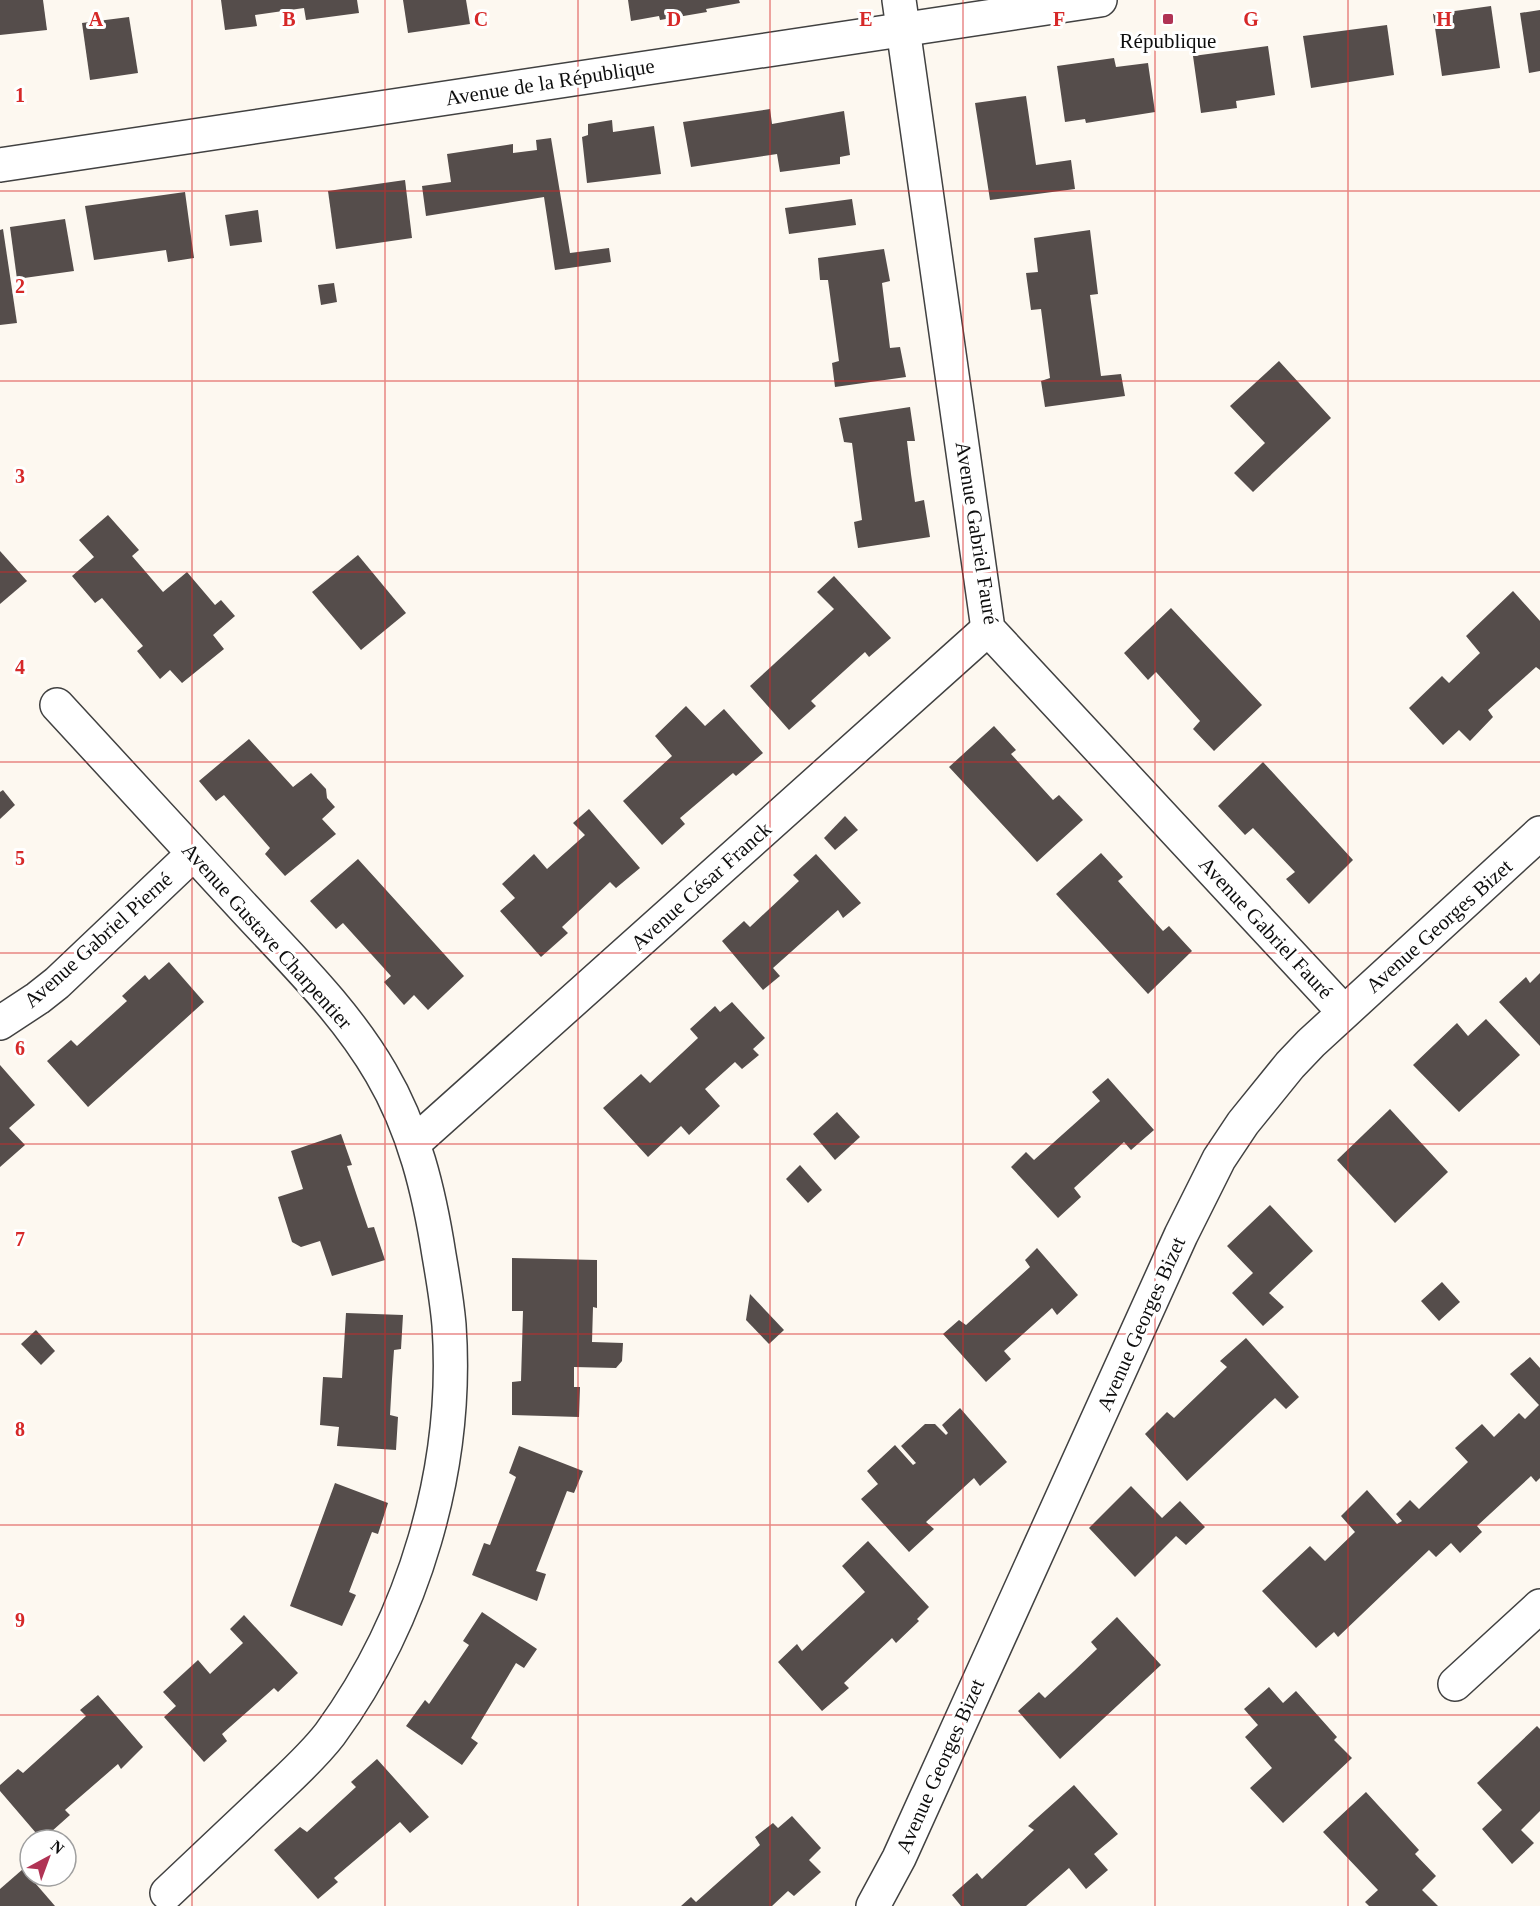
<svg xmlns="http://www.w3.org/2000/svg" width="1540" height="1906" viewBox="0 0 1540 1906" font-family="Georgia,serif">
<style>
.building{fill:#554d4b}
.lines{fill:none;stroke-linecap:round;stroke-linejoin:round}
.minor-casing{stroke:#414141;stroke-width:36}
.minor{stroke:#fff;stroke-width:33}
.grid{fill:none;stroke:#d62828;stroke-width:1.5;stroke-opacity:0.55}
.poi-dot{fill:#b03354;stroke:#fff;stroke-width:2}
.labels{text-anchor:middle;stroke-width:6;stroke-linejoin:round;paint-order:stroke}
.poi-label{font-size:21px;fill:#0e0e0e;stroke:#fff}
.street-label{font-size:21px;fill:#0e0e0e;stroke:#fff}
.grid-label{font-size:20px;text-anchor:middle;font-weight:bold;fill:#d62828;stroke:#fff;stroke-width:6;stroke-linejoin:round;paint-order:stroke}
</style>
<rect width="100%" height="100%" fill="#fdf8f0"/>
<g class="building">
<path d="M0 0H43L47 30 0 35Z"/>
<path d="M221 0H357L359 13 306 20 304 8 255 15 257 26 225 30Z"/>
<path d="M403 0H466L470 24 408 33Z"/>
<path d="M628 0H739L740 3 706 9 707 12 660 20 659 16 631 21Z"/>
<path d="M1491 6 1500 68 1442 76 1433 14Z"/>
<path d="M1540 10V71L1529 73 1520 13Z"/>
<path d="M129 17 138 73 90 80 82 23Z"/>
<path d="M1387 25 1394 75 1311 88 1303 36Z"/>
<path d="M1268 46 1275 95 1236 101 1237 108 1201 113 1193 56Z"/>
<path d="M1114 58 1116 67 1148 63 1155 112 1086 123 1085 119 1065 122 1057 66Z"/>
<path d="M1026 96 1036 165 1071 160 1075 189 990 200 975 103Z"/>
<path d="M770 109 772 124 844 111 850 155 840 157V164L780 172 777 154 691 167 683 122Z"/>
<path d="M612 120 613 132 654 126 661 174 587 183 582 137 588 135V124Z"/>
<path d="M551 138 570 253 609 248 611 262 555 270 544 197 426 216 422 186 451 182 447 154 513 144V153L537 150 536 140Z"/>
<path d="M405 180 412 238 336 249 328 191Z"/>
<path d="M185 192 194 258 168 262 166 250 94 260 85 206Z"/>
<path d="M852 199 856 225 789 234 785 208Z"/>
<path d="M258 210 262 242 230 246 225 215Z"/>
<path d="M65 219 74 271 17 279 10 227Z"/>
<path d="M3 229 17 323 0 325V230Z"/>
<path d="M1090 230 1098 294 1090 295 1101 376 1121 374 1125 396 1045 407 1041 381 1050 378 1041 309 1031 310 1026 273 1038 272 1034 238Z"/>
<path d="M884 249 890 281 882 283 890 348 900 347 906 377 835 387 832 363 839 361 828 280H820L818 258Z"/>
<path d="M334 283 337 302 321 305 318 285Z"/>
<path d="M1279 361 1331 418 1253 492 1234 473 1265 443 1230 406Z"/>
<path d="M910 407 915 441H907L911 474 915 502 924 500 930 537 858 548 854 522 862 520 852 443 844 442 839 418Z"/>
<path d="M108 515 139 550 132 556 163 592 187 572 215 605 221 600 235 616 213 635 224 649 182 683 170 670 160 679 137 651 143 646 102 598 95 603 72 576 94 557 79 540Z"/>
<path d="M0 551 27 581 0 604Z"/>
<path d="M358 555 406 613 361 650 312 592Z"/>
<path d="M834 576 891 638 869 657 865 652 811 701 816 706 789 730 750 686 834 609 817 592Z"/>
<path d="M1513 591 1540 621V670L1536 667 1488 710 1493 717 1470 741 1459 730 1443 745 1409 708 1442 676 1449 683 1480 653 1466 636Z"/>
<path d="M1171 608 1262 705 1214 751 1193 729 1200 721 1156 672 1148 680 1124 653Z"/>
<path d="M686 706 705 726 724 709 763 753 736 776 733 773 680 818 685 824 662 845 623 801 672 756 655 736Z"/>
<path d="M994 726 1016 750 1011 754 1053 800 1059 795 1083 820 1037 862 949 767Z"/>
<path d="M249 739 293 787 311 773 326 789 327 798 335 807 322 819 336 834 285 876 265 854 270 848 224 795 216 801 199 781Z"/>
<path d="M1263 762 1353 860 1309 904 1286 879 1295 872 1253 828 1245 835 1218 806Z"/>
<path d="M3 790 15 805 0 819V792Z"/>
<path d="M589 809 640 868 616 888 610 882 562 927 568 933 541 957 500 911 515 898 502 884 534 854 547 869 585 835 573 823Z"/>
<path d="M845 816 858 830 835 850 824 838Z"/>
<path d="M1101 853 1123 877 1118 881 1163 931 1169 926 1192 951 1148 994 1056 894Z"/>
<path d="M816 854 861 903 843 918 838 910 773 968 780 976 763 990 722 941 744 921 750 927 799 881 793 875Z"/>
<path d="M358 859 464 976 428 1010 414 995 404 1005 384 982 391 976 362 944 343 923 336 929 310 901Z"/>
<path d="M169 962 204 1002 88 1107 47 1061 71 1040 77 1046 127 1001 122 996 145 975 149 980Z"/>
<path d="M1540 973V1046L1499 1002 1526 977 1530 983Z"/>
<path d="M732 1002 765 1038 753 1049 759 1055 742 1069 735 1062 705 1089 720 1106 689 1135 681 1126 648 1157 603 1108 641 1074 650 1083 698 1038 690 1029 715 1006 720 1012Z"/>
<path d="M1486 1019 1520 1055 1459 1112 1413 1065 1457 1023 1468 1036Z"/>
<path d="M0 1065 35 1105 9 1128 25 1145 0 1167Z"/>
<path d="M1108 1078 1154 1130 1131 1150 1124 1142 1074 1188 1081 1197 1058 1218 1011 1167 1026 1152 1034 1160 1100 1101 1092 1092Z"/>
<path d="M1390 1109 1448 1172 1395 1223 1337 1160Z"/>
<path d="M837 1112 860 1137 835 1160 813 1134Z"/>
<path d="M341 1134 352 1165 347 1166 357 1196 368 1228 374 1227 385 1260 332 1276 320 1241 301 1247 292 1242 278 1197 303 1189 291 1151Z"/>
<path d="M800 1165 822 1190 808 1203 786 1179Z"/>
<path d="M1270 1205 1313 1251 1269 1293 1284 1307 1263 1326 1232 1293 1253 1273 1227 1246Z"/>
<path d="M1037 1248 1078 1295 1057 1315 1052 1308 1004 1351 1011 1359 986 1382 943 1334 959 1320 966 1325 1030 1267 1025 1260Z"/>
<path d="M512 1258 597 1260V1308L593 1307 592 1342 623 1343 622 1361 616 1368 574 1367V1387H580L579 1417 512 1415V1382L521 1381 523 1311H512Z"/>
<path d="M1442 1282 1460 1302 1439 1321 1421 1301Z"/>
<path d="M750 1294 784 1330 769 1344 746 1320Z"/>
<path d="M346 1313 403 1315 401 1349 394 1350 392 1379 390 1415 398 1417 396 1450 337 1446 339 1427 320 1425 323 1377 342 1378Z"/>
<path d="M36 1330 55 1351 41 1365 21 1344Z"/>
<path d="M1246 1338 1299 1397 1286 1409 1275 1398 1187 1481 1145 1434 1167 1412 1174 1418 1227 1367 1220 1361Z"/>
<path d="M1530 1357 1540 1368V1478L1536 1482 1531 1476 1477 1526 1482 1532 1460 1553 1451 1543 1436 1557 1429 1550 1338 1637 1334 1632 1316 1648 1262 1591 1310 1546 1325 1561 1355 1532 1341 1516 1367 1490 1397 1524 1402 1521 1396 1514 1410 1500 1419 1509 1468 1462 1455 1448 1482 1424 1494 1437 1519 1413 1525 1419 1539 1405 1510 1374Z"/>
<path d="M960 1408 1007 1462 980 1486 974 1478 926 1522 934 1529 909 1552 861 1499 878 1484 867 1471 895 1445 913 1465 916 1463 901 1446 925 1424H935L946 1435 948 1433 942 1425Z"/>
<path d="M519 1446 583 1471 574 1493 567 1491 536 1571 546 1574 537 1601 472 1575 484 1543 490 1545 516 1477 509 1473Z"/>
<path d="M335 1483 388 1503 378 1534 372 1532 349 1592 356 1595 342 1626 290 1606Z"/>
<path d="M1131 1486 1162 1518 1180 1501 1205 1527 1186 1545 1176 1536 1135 1577 1089 1528Z"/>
<path d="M868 1541 929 1607 917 1619 919 1621 896 1643 892 1638 844 1683 849 1688 822 1711 778 1662 797 1644 802 1651 865 1592 842 1566Z"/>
<path d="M482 1612 537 1649 524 1668 516 1663 471 1738 478 1743 462 1765 406 1726 425 1700 429 1704 469 1645 463 1641Z"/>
<path d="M244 1615 298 1673 278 1692 274 1688 222 1734 227 1741 204 1762 164 1717 176 1706 163 1692 198 1660 210 1674 243 1643 230 1629Z"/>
<path d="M1117 1617 1161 1665 1060 1759 1018 1711 1039 1692 1045 1698 1074 1671 1097 1649 1091 1642Z"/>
<path d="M1269 1687 1283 1703 1296 1691 1337 1737 1334 1740 1352 1758 1283 1823 1250 1788 1272 1768 1245 1737 1258 1725 1244 1709Z"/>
<path d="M98 1695 143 1747 121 1769 118 1764 65 1810 70 1815 42 1840 0 1791V1785L18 1769 23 1773 86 1716 80 1710Z"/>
<path d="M1537 1726 1540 1729V1811L1521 1830 1534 1843 1512 1864 1482 1829 1502 1810 1477 1783Z"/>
<path d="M377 1759 429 1817 410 1833 400 1822 334 1878 338 1882 318 1899 274 1850 300 1827 307 1832 356 1787 351 1782Z"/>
<path d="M1074 1785 1118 1834 1094 1854 1108 1870 1086 1889 1069 1868 1026 1906H961L952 1895 977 1873 982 1879 1034 1830 1028 1826Z"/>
<path d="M1366 1792 1419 1850 1415 1854 1436 1876 1422 1890 1438 1906H1369L1365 1902 1378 1890 1323 1832Z"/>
<path d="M792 1816 821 1848 809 1860 821 1872 794 1896 788 1891 772 1906H681L691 1897 696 1902 760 1845 755 1837 773 1823 778 1828Z"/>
<path d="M23 1869 55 1906H0V1889Z"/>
</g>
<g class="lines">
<defs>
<g id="minor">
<path d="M899 0 988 629 1344 1012"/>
<path d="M0 165 1100 0"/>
<path d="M57 705C119 773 182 841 245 909 293 961 345 1011 381 1073 414 1129 429 1191 439 1255 443 1278 447 1302 449 1325 459 1468 414 1619 330 1734 314 1755 294 1773 275 1791 239 1825 203 1859 167 1893"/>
<path d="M0 1023 38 998 57 983 193 854"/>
<path d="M414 1143 988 629"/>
<path d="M1455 1684 1540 1606"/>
<path d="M873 1906 899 1858 1181 1235 1219 1159 1243 1123 1290 1065 1311 1043 1540 833"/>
</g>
</defs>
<use href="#minor" class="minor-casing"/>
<use href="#minor" class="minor"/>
</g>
<path class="grid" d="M192 0V1906M385 0V1906M578 0V1906M770 0V1906M963 0V1906M1155 0V1906M1348 0V1906M0 191H1540M0 381H1540M0 572H1540M0 762H1540M0 953H1540M0 1144H1540M0 1334H1540M0 1525H1540M0 1715H1540"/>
<rect class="poi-dot" x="1162" y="13" width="12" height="12" rx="3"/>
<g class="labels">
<g class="poi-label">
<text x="1168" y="48">République</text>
</g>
<g class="street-label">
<text transform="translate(550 82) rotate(-9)" y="7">Avenue de la République</text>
<text transform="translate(977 533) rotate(81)" y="7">Avenue Gabriel Fauré</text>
<text transform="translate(701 886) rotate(-42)" y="7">Avenue César Franck</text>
<text transform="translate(1439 926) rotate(-42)" y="7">Avenue Georges Bizet</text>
<text transform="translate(1266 928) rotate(47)" y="7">Avenue Gabriel Fauré</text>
<text transform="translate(267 936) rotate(48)" y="7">Avenue Gustave Charpentier</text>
<text transform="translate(98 940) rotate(-42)" y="7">Avenue Gabriel Pierné</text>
<text transform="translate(1141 1324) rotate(-66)" y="7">Avenue Georges Bizet</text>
<text transform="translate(940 1766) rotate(-66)" y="7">Avenue Georges Bizet</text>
</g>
</g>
<g class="grid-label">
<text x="96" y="26">A</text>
<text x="289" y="26">B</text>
<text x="481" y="26">C</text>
<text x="674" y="26">D</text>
<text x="866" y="26">E</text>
<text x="1059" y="26">F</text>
<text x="1251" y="26">G</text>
<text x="1444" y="26">H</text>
<text x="20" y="102">1</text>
<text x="20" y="293">2</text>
<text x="20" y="483">3</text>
<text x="20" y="674">4</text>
<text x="20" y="865">5</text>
<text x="20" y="1055">6</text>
<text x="20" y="1246">7</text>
<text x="20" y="1436">8</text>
<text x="20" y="1627">9</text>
</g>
<g transform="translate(48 1858) rotate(41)"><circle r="28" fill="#ffffff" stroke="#9f9f9f" stroke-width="1.5"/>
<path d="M0-4.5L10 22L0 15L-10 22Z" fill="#b03354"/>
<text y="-9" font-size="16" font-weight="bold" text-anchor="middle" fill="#0e0e0e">N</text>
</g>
</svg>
